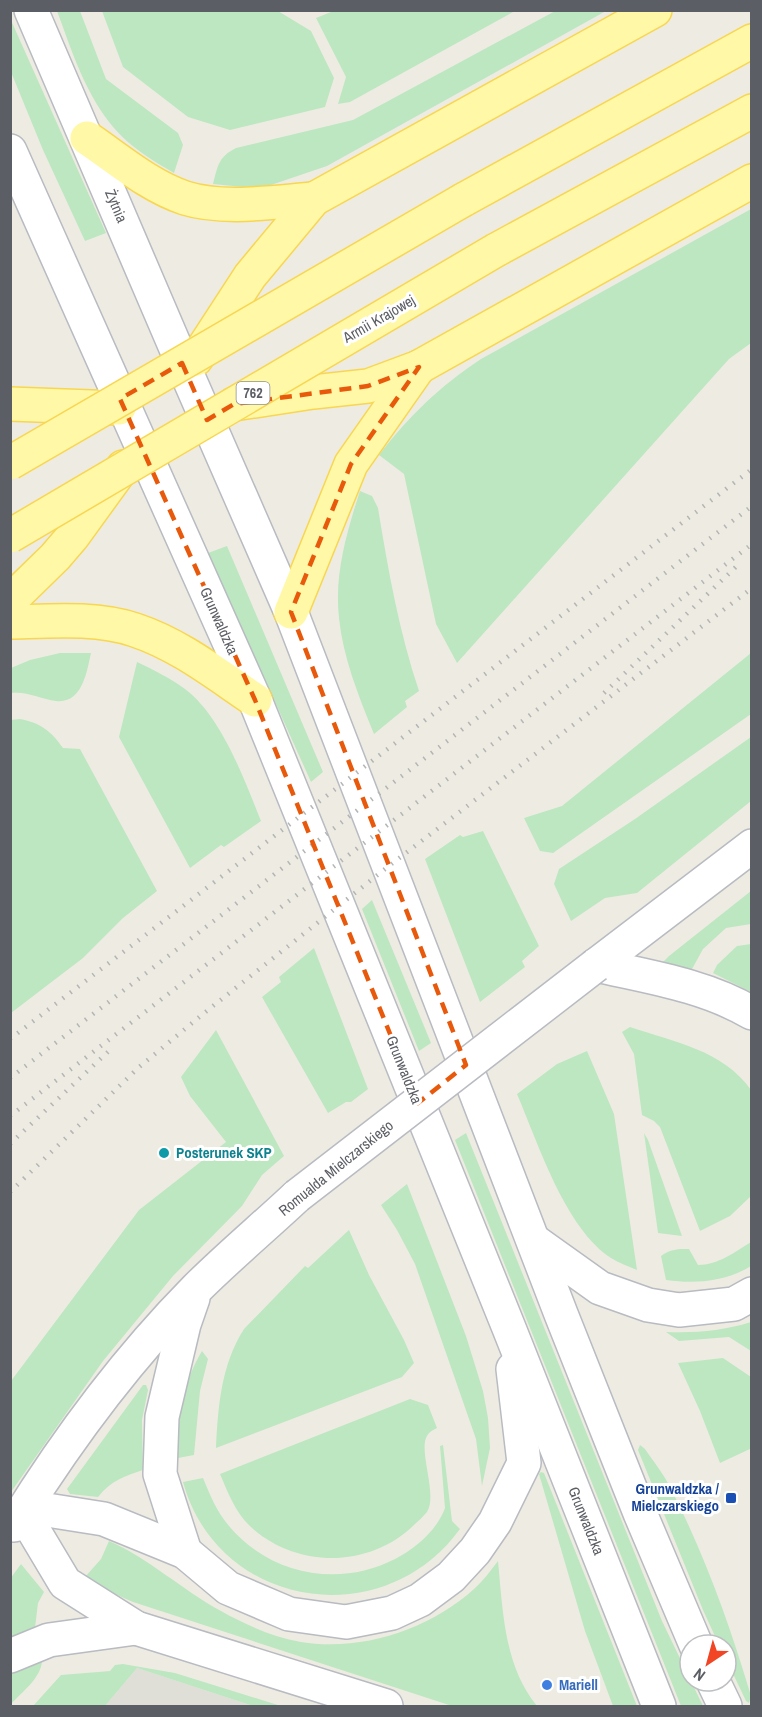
<svg xmlns="http://www.w3.org/2000/svg" width="762" height="1717" viewBox="0 0 762 1717" font-family="'Archivo Narrow',sans-serif">
<style>
.industrial{fill:#dfded7}
.green{fill:#bde7c1}
.lines{fill:none;stroke-linecap:round;stroke-linejoin:round}
.secondary-casing{stroke:#b8bbc1;stroke-width:36}
.primary-casing{stroke:#f8d652;stroke-width:36}
.secondary{stroke:#fff;stroke-width:33}
.primary{stroke:#fff8a6;stroke-width:33}
.rail{stroke:#b4b5b5;stroke-width:4.5;stroke-dasharray:1.5 8;stroke-linecap:butt}
.secondary-bridge-casing{stroke:#b8bbc1;stroke-width:36;stroke-linecap:butt}
.primary-bridge-casing{stroke:#f8d652;stroke-width:36;stroke-linecap:butt}
.secondary-bridge{stroke:#fff;stroke-width:33}
.primary-bridge{stroke:#fff8a6;stroke-width:33}
.marked{fill:none;stroke:#e8590c;stroke-width:4.5;stroke-dasharray:12 8;stroke-linejoin:round}
.culture-dot{fill:#0f9aa8;stroke:#fff;stroke-width:2}
.transit-dot{fill:#1a4fb4;stroke:#fff;stroke-width:2}
.shop-dot{fill:#3f7fe0;stroke:#fff;stroke-width:2}
.labels{text-anchor:middle;stroke-width:6;stroke-linejoin:round;paint-order:stroke}
.shield{fill:#fff;stroke:#8c8e92;stroke-width:1.5}
.shield-label{font-size:14px;font-weight:bold;fill:#5b5e64}
.street-label{font-size:15px;fill:#5b5e64;stroke:#fff}
.culture-label{font-size:15px;font-weight:bold;fill:#0d838f;stroke:#fff;text-anchor:start}
.transit-label{font-size:15px;font-weight:bold;fill:#164399;stroke:#fff;text-anchor:end}
.shop-label{font-size:15px;font-weight:bold;fill:#366cbe;stroke:#fff;text-anchor:start}
</style>
<rect width="100%" height="100%" fill="#eeece2"/>
<path class="industrial" d="M137 1668 253 1706H105Z"/>
<g class="green">
<path d="M336 10H515V11L350 102 338 104 346 77 316 18Z"/>
<path d="M557 10 606 11 327 166 268 186 243 187 213 184C218 166 218 157 236 148L353 120Z"/>
<path d="M57 11H80L106 79 178 133 183 145 174 173C153 161 129 146 114 128 85 94 72 51 57 11Z"/>
<path d="M102 11H278L311 31 334 78 325 107 230 130 188 117 123 67Z"/>
<path d="M10 18 106 233 85 241 43 150 11 72Z"/>
<path d="M751 209V343L729 359 457 663 436 624 404 474 379 455C410 415 439 387 481 359Z"/>
<path d="M360 491 372 496 378 508C388 569 399 632 419 691L405 701 407 707 374 734C359 697 343 658 339 618 334 575 347 531 360 491Z"/>
<path d="M227 546 323 772 311 782 208 553Z"/>
<path d="M60 653H91C87 670 83 704 56 701 41 699 27 691 11 693V668L30 660Z"/>
<path d="M751 653V714L553 853 540 851 524 818 562 806Z"/>
<path d="M137 662C154 670 170 678 185 689 222 717 244 779 261 821L224 847 221 845 190 868 119 737Z"/>
<path d="M20 719C41 723 51 731 63 748L80 749 157 891 123 918 83 958 11 1013 10 720Z"/>
<path d="M751 737V801L637 893 605 898 571 921 554 884 559 869 635 819Z"/>
<path d="M483 831 539 946 522 961 525 967 480 1002 425 859 460 835 463 837Z"/>
<path d="M751 891V924L726 928 703 949 692 969 664 968 660 965 669 956Z"/>
<path d="M372 900 431 1043 419 1051 362 909Z"/>
<path d="M751 944V992L713 973 717 965 737 946Z"/>
<path d="M314 948 368 1089 351 1102H346L328 1113 262 997 281 982 279 977Z"/>
<path d="M630 1027C674 1042 723 1050 751 1090V1196L730 1216 700 1231 660 1127 654 1121 642 1115 634 1054 622 1032Z"/>
<path d="M216 1030 284 1156 262 1175 242 1206 173 1276 103 1361 11 1492V1381L139 1210 226 1142 190 1096 181 1077Z"/>
<path d="M587 1051 614 1114 637 1270C628 1266 619 1263 611 1258 565 1228 538 1143 517 1094L557 1064Z"/>
<path d="M466 1133 662 1621 703 1706H681L455 1140Z"/>
<path d="M644 1133 648 1140 682 1236 658 1233Z"/>
<path d="M407 1184 466 1336 483 1391 488 1418 490 1448 482 1486 476 1439 415 1264 397 1230 381 1205Z"/>
<path d="M349 1230 369 1275 404 1340 414 1363 402 1377 216 1448C218 1407 221 1365 244 1329L305 1266 308 1268Z"/>
<path d="M751 1242V1266C725 1282 695 1284 666 1280L661 1256C670 1249 678 1249 689 1249L698 1265C718 1265 735 1252 751 1242Z"/>
<path d="M751 1322V1351L729 1337 679 1341 666 1332C697 1333 722 1331 751 1322Z"/>
<path d="M202 1351 208 1359 200 1391 194 1455 178 1458C174 1422 183 1383 202 1351Z"/>
<path d="M723 1358 751 1377 752 1448 720 1463 700 1411 678 1363Z"/>
<path d="M143 1385H146L148 1390 142 1420 143 1470C125 1476 110 1481 98 1497L70 1494 67 1489Z"/>
<path d="M410 1399 428 1405 437 1428C433 1430 429 1432 427 1436 418 1450 438 1495 427 1512 423 1517 418 1521 414 1525 370 1568 298 1569 252 1528 236 1514 228 1493 220 1474Z"/>
<path d="M443 1445 452 1521 460 1529C383 1635 218 1609 183 1482L203 1478C210 1495 217 1512 229 1526 270 1575 339 1588 395 1559 416 1548 437 1530 445 1508L440 1446Z"/>
<path d="M640 1445 645 1449C653 1461 663 1473 670 1487 704 1553 730 1625 751 1696L749 1703 746 1701 726 1659V1645H719L703 1610 638 1450Z"/>
<path d="M541 1472 544 1473 637 1706H613L585 1631 539 1474Z"/>
<path d="M109 1541C150 1559 182 1590 221 1611 246 1625 273 1637 301 1642 362 1652 430 1629 474 1589 483 1581 491 1570 498 1561 503 1612 504 1666 537 1706H452L133 1602 108 1591 85 1577 101 1559Z"/>
<path d="M21 1564 44 1592 38 1603 35 1628 10 1638V1579Z"/>
<path d="M42 1661C41 1678 22 1692 11 1704V1674Z"/>
<path d="M123 1664 175 1673 281 1706H253L137 1668 105 1706H33L61 1675 110 1671 115 1665Z"/>
</g>
<g class="lines">
<defs>
<g id="secondary">
<path d="M31 10 187 374 291 612 561 1314 640 1513 696 1645"/>
<path d="M10 151 255 700 509 1328 659 1706"/>
<path d="M596 965 752 846"/>
<path d="M596 965C649 977 704 985 752 1013"/>
<path d="M534 1241 600 1288 648 1305 679 1310 734 1304 752 1294"/>
<path d="M22 1511 47 1510 104 1519 185 1552 228 1588 289 1614 346 1622 392 1613 420 1600 451 1577 475 1551 495 1522 524 1463 513 1369"/>
<path d="M22 1511 65 1583 136 1628 386 1706"/>
<path d="M14 1525C66 1441 126 1360 196 1289 228 1257 264 1227 297 1196"/>
<path d="M185 1552 160 1474 162 1417 184 1324 193 1298"/>
<path d="M10 1656 49 1640 136 1628"/>
<path d="M713 1681 725 1706"/>
</g>
<g id="primary">
<path d="M87 138C118 159 149 186 185 198 223 210 274 202 314 199"/>
<path d="M463 200 752 41"/>
<path d="M496 250 752 111"/>
<path d="M196 359 250 276 314 199 655 10"/>
<path d="M10 404 119 408"/>
<path d="M234 404 313 392 368 386 419 367 752 181"/>
<path d="M10 601 55 557 73 536 123 467"/>
<path d="M291 612 351 464 419 367"/>
<path d="M10 622C51 621 96 617 135 630 180 645 216 674 255 700"/>
</g>
</defs>
<use href="#secondary" class="secondary-casing"/>
<use href="#primary" class="primary-casing"/>
<use href="#secondary" class="secondary"/>
<use href="#primary" class="primary"/>
<g class="rail">
<path d="M604 693 741 562"/>
<path d="M10 1039 752 469"/>
<path d="M10 1078 752 506"/>
<path d="M10 1116 752 544"/>
<path d="M10 1144 113 1047"/>
<path d="M10 1192 138 1068 203 1014 385 869 752 588"/>
</g>
<defs>
<path id="secondary-bridge" d="M297 1196 596 965"/>
<g id="primary-bridge">
<path d="M10 463 463 200"/>
<path d="M10 536 496 250"/>
</g>
</defs>
<use href="#secondary-bridge" class="secondary-bridge-casing"/>
<use href="#primary-bridge" class="primary-bridge-casing"/>
<use href="#secondary-bridge" class="secondary-bridge"/>
<use href="#primary-bridge" class="primary-bridge"/>
</g>
<path class="marked" d="M182 363 207 420 234 404 368 386 419 367 351 464 291 612 466 1065 418 1103 255 700 120 399Z"/>
<circle class="culture-dot" cx="164" cy="1153" r="6"/>
<rect class="transit-dot" x="725" y="1492" width="12" height="12" rx="3"/>
<circle class="shop-dot" cx="547" cy="1685" r="6"/>
<g class="labels">
<rect class="shield" x="236.5" y="382" width="33" height="22" rx="4.5"/>
<g class="shield-label">
<text x="253" y="398">762</text>
</g>
<g class="street-label">
<text transform="translate(116 206) rotate(67)" y="5">Żytnia</text>
<text transform="translate(379 319) rotate(-30)" y="5">Armii Krajowej</text>
<text transform="translate(219 621) rotate(66)" y="5">Grunwaldzka</text>
<text transform="translate(404 1070) rotate(68)" y="5">Grunwaldzka</text>
<text transform="translate(336 1168) rotate(-39)" y="5">Romualda Mielczarskiego</text>
<text transform="translate(586 1521) rotate(68)" y="5">Grunwaldzka</text>
</g>
<g class="culture-label">
<text x="176" y="1158">Posterunek SKP</text>
</g>
<g class="transit-label">
<text x="719" y="1494">Grunwaldzka /<tspan x="719" dy="17">Mielczarskiego</tspan></text>
</g>
<g class="shop-label">
<text x="559" y="1690">Mariell</text>
</g>
</g>
<rect width="762" height="1717" fill="none" stroke="#5b5e64" stroke-width="24"/>
<g transform="translate(708 1663) rotate(216)"><circle r="28" fill="#ffffff" stroke="#bdbfc1" stroke-width="1.5"/>
<path d="M0-4.5L10 22L0 15L-10 22Z" fill="#f14525"/>
<text y="-9" font-size="16" font-weight="bold" text-anchor="middle" fill="#5b5e64">N</text>
</g>
</svg>
